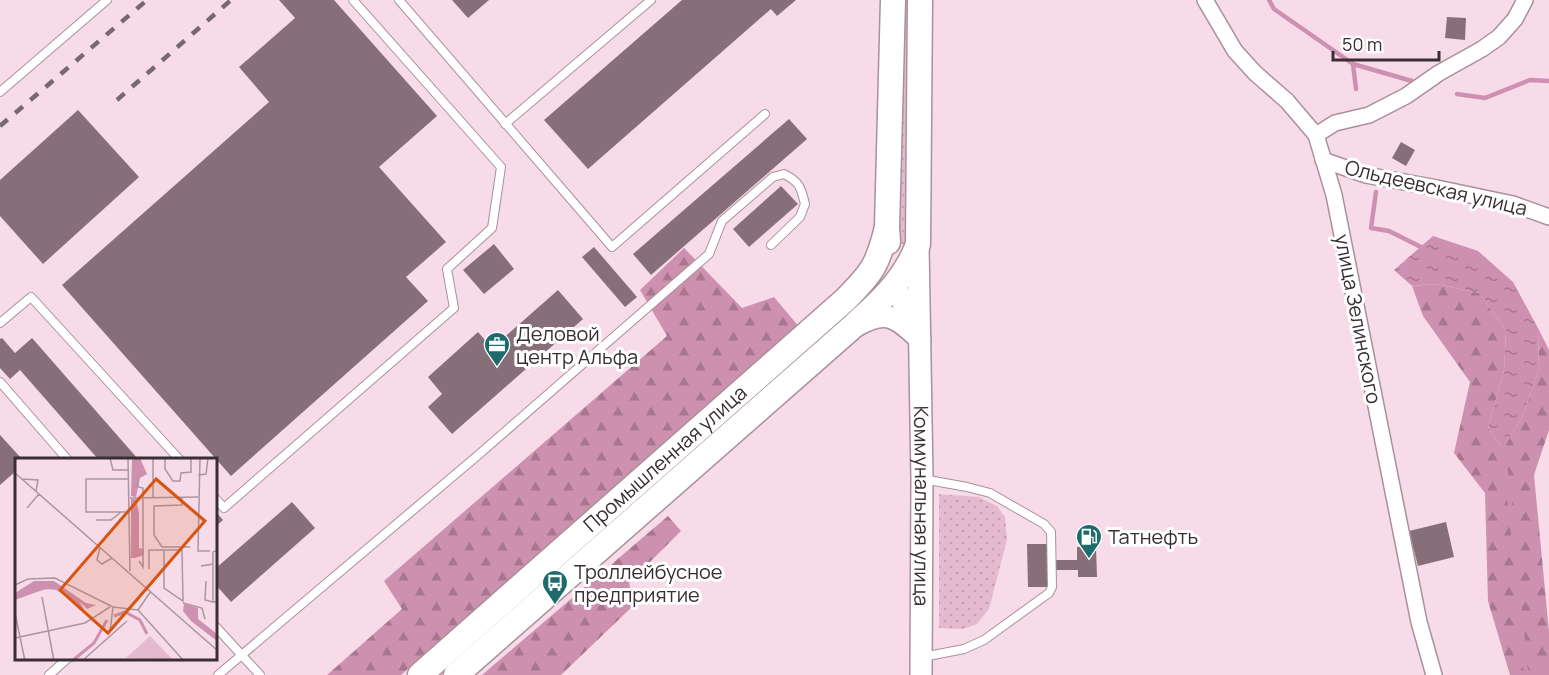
<svg xmlns="http://www.w3.org/2000/svg" width="1549" height="675" viewBox="0 0 1549 675" font-family="Manrope,sans-serif">
<style>
.grass{fill:url(#grass-dots)}
.forest{fill:url(#forest-firs)}
.water{fill:url(#water-ripples)}
.lines{fill:none;stroke-linecap:round;stroke-linejoin:round}
.stream{stroke:#ce90b0;stroke-width:4.5}
.building{fill:#876f7a}
.lane-casing{stroke:#a9909c;stroke-width:10}
.street-casing{stroke:#a9909c;stroke-width:18}
.secondary-casing{stroke:#a9909c;stroke-width:24}
.primary-casing{stroke:#a9909c;stroke-width:27}
.lane{stroke:#fff;stroke-width:8}
.street{stroke:#fff;stroke-width:15}
.secondary{stroke:#fff;stroke-width:21}
.primary{stroke:#fff;stroke-width:24}
.rail{stroke:#786870;stroke-width:4.5;stroke-dasharray:10 10;stroke-linecap:butt}
.labels{text-anchor:middle;stroke-width:6;stroke-linejoin:round;paint-order:stroke}
.street-label{font-size:20px;fill:#382e33;stroke:#fff}
.poi-label{font-size:20px;fill:#382e33;stroke:#fff;text-anchor:start}
.inset-river{fill:none;stroke:#ce90b0;stroke-width:3}
.inset-road{fill:none;stroke:#ab96a0;stroke-width:1.5}
.view{fill:#d65510;fill-opacity:0.15;stroke:#d65510;stroke-width:3}
.inset-edge{fill:none;stroke:#382e33;stroke-width:3}
</style>
<defs>
<pattern id="grass-dots" width="8" height="8" patternUnits="userSpaceOnUse" patternTransform="scale(1.5)"><rect width="8" height="8" fill="#e5bacf"/><path d="M2 2h.1M6 6h.1" fill="none" stroke="#c5a0b2" stroke-width="1.8" stroke-linecap="round"/></pattern>
<pattern id="forest-firs" width="22" height="20" patternUnits="userSpaceOnUse" patternTransform="scale(1.5)"><rect width="22" height="20" fill="#ce90af"/><path d="M5 1l3.5 6h-7zM16 11l3.5 6h-7z" fill="#a8768f"/></pattern>
<pattern id="water-ripples" width="26" height="14" patternUnits="userSpaceOnUse" patternTransform="scale(1.5)"><rect width="26" height="14" fill="#ce90b0"/><path d="M2 4q2-2 4 0t4 0M15 11q2-2 4 0t4 0" fill="none" stroke="#a87690"/></pattern>
</defs>
<rect width="100%" height="100%" fill="#f7dbe8"/>
<g class="grass">
<path d="M900 0H908L906 244H897Z"/>
<path d="M939 494 979 497 997 506 1005 517 1007 539 989 609 977 624 963 629 939 628Z"/>
</g>
<g class="forest">
<path d="M684 248 742 308 774 297 800 328 401 675H327L402 609 384 581 667 336 640 290Z"/>
<path d="M1436 284 1479 293 1506 330 1504 371 1488 428 1503 449 1523 415 1539 369 1538 328 1549 350V430L1534 475 1549 632V675H1510L1488 601 1485 493 1454 453 1470 382 1423 316 1412 286Z"/>
<path d="M668 516 681 531 629 583 634 605 561 675H482Z"/>
</g>
<path class="water" d="M1433 236 1478 251 1513 282 1538 328 1539 369 1523 415 1503 449 1488 428 1504 371 1506 330 1479 293 1436 284 1412 286 1394 270Z"/>
<g class="lines">
<g class="stream">
<path d="M1269 0 1274 9 1353 64 1412 81"/>
<path d="M1353 64 1356 89"/>
<path d="M1457 94 1485 98 1530 80 1549 81"/>
<path d="M1376 192 1371 228 1389 231 1425 249"/>
<path d="M1504 446 1503 449 1512 521 1525 667 1528 675"/>
</g>
</g>
<g class="building">
<path d="M279 0H334L437 116 379 167 446 242 406 277 428 301 231 476 62 285 269 102 239 67 295 18Z"/>
<path d="M452 0H489L468 18Z"/>
<path d="M682 0H796L777 16 771 9 588 169 544 120Z"/>
<path d="M1447 17 1466 18 1465 40 1445 38Z"/>
<path d="M78 110 139 177 43 264 0 216V180Z"/>
<path d="M789 119 807 139 651 275 633 254Z"/>
<path d="M1401 142 1415 150 1406 166 1392 158Z"/>
<path d="M781 186 798 204 749 247 733 229Z"/>
<path d="M494 244 514 269 484 294 463 270Z"/>
<path d="M594 247 637 297 625 307 582 257Z"/>
<path d="M558 290 583 319 452 434 428 407 442 394 428 377 478 332 492 348Z"/>
<path d="M2 338 15 353 32 338 138 459H98L20 370 10 379 0 368V339Z"/>
<path d="M0 435 22 459H16V471L0 485Z"/>
<path d="M292 502 315 528 231 602 216 585V568Z"/>
<path d="M216 512 223 520 216 526Z"/>
<path d="M1446 522 1454 557 1418 566 1409 531Z"/>
<path d="M1027 544H1048V560H1077V547H1096L1097 577H1078V570H1048L1049 587H1028Z"/>
</g>
<g class="lines">
<defs>
<g id="lane">
<path d="M399 0 612 247 765 114"/>
<path d="M0 92 107 0"/>
<path d="M505 124 651 0"/>
<path d="M0 323 31 297 179 459"/>
<path d="M0 382 67 459"/>
<path d="M216 499 224 508 454 308 447 269 492 228 501 167 353 0"/>
<path d="M216 627 260 675"/>
<path d="M923 657 964 649 984 640 1049 593 1052 587 1051 532 1044 524 990 493 967 487 923 479"/>
<path d="M49 675 68 658"/>
<path d="M218 675 477 456 709 254 722 221 773 177 784 174C800 182 801 188 805 204L800 217 771 245"/>
</g>
<g id="street">
<path d="M1205 0 1235 51 1255 73 1287 101 1316 135 1334 195 1419 622 1434 675"/>
<path d="M1316 135 1335 123 1369 115 1406 96 1439 73 1482 49 1499 37 1515 19 1525 0"/>
<path d="M1323 160 1366 175 1437 188 1513 204 1549 217"/>
</g>
<g id="secondary">
<path id="s1" d="M918 244 922 479 921 675"/>
<path d="M895 286 916 330"/>
<path d="M856 326C887 308 896 317 920 339"/>
</g>
<g id="primary">
<path d="M888 242 887 227 893 0"/>
<path id="s2" d="M420 675 845 300C872 273 878 265 887 227"/>
<path d="M456 675 850 329C878 304 905 280 918 244L920 0"/>
</g>
</defs>
<use href="#lane" class="lane-casing"/>
<use href="#street" class="street-casing"/>
<use href="#secondary" class="secondary-casing"/>
<use href="#primary" class="primary-casing"/>
<use href="#lane" class="lane"/>
<use href="#street" class="street"/>
<use href="#secondary" class="secondary"/>
<use href="#primary" class="primary"/>
<g class="rail">
<path d="M117 100 231 0"/>
<path d="M0 126 147 0"/>
</g>
</g>
<defs>
<symbol id="office-pin" viewBox="-11 -11 22 30"><path d="M0 17L-7.5 6A9.5 9.5 0 1 1 7.5 6Z" fill="#1e6b6d" stroke="#fff"/><path d="M-6-3h4V-5.5h4V-3h4V5H-6ZM-1-4.5V-3h2v-1.5ZM-6 0V1H6V0Z" fill="#fff"/></symbol>
<symbol id="fuel-pin" viewBox="-11 -11 22 30"><path d="M0 17L-7.5 6A9.5 9.5 0 1 1 7.5 6Z" fill="#1e6b6d" stroke="#fff"/><path d="M-5.5-6h7V0h2V4h1.3V-2.5L3-4.5l.8-.8L6-3V5H2.5V1h-1V6h-7ZM-4.2-4.7v3.2H.2V-4.7Z" fill="#fff"/></symbol>
<symbol id="bus-pin" viewBox="-11 -11 22 30"><path d="M0 17L-7.5 6A9.5 9.5 0 1 1 7.5 6Z" fill="#1e6b6d" stroke="#fff"/><path d="M-5-6H5V4H4V6H2V4H-2V6H-4V4H-5ZM-3.5-4V0h7V-4ZM-3.5 1.2v1.5H-2V1.2ZM2 1.2v1.5H3.5V1.2Z" fill="#fff"/></symbol>
</defs>
<g fill-rule="evenodd">
<use href="#office-pin" x="482" y="330" width="30" height="40"/>
<use href="#fuel-pin" x="1074" y="522" width="30" height="40"/>
<use href="#bus-pin" x="540" y="568" width="30" height="40"/>
</g>
<g class="labels">
<g class="street-label">
<text transform="translate(1436 188) rotate(13)" y="7">Ольдеевская улица</text>
<text transform="translate(1358 319) rotate(79)" y="7">улица Зелинского</text>
<text dy="7" stroke="none"><textPath href="#s2" startOffset="327">Промышленная улица</textPath></text>
<text dy="7" stroke="none"><textPath href="#s1" startOffset="262">Коммунальная улица</textPath></text>
</g>
<g class="poi-label">
<text x="516" y="341">Деловой<tspan x="516" dy="23">центр Альфа</tspan></text>
<text x="1108" y="544">Татнефть</text>
<text x="574" y="579">Троллейбусное<tspan x="574" dy="23">предприятие</tspan></text>
</g>
</g>
<g transform="translate(15 458)">
<rect width="202" height="202" fill="#f7dbe8"/>
<path d="M117 0H125L132 16 125 20 121 39 116 38ZM116 41H121L124 55V90L129 91V97L120 100H116ZM19 123H39L71 145 81 147 72 151 64 143 70 153 65 152 44 132 30 131 0 142V135ZM169 146 183 150V161L202 176V183L176 163 168 153Z" fill="#ce90af"/>
<path d="M135 178 158 202 111 200Z" fill="#e5bacf"/>
<path class="inset-river" d="M0 137 38 128 65 145M99 158 110 154 125 162 132 176M57 203 79 185 92 162"/>
<path class="inset-road" d="M95 0 98 12H113M113 0 115 113M150 0V11L158 23H165L166 15 176 14V0M185 0 183 93H195M0 15 203 193M183 17 191 16 193 0M7 21 23 22 21 33M113 21H71V54H113M123 22V29L128 30V109L124 103M138 39V0M167 39V47L139 48V77L147 89H175M115 40 183 39M12 50 24 36M81 62H96L106 54M85 89 82 102 87 106 97 100M198 106V144H203M186 108 198 106V94L203 92M134 111V92H167L168 143 149 130V92M191 123 190 142 198 144M0 127 13 121 40 120 98 149 123 152M136 133 123 152 169 203M27 139 39 203M168 145 187 150 190 161M0 155 10 203M95 174 98 149M0 180 70 165 95 149M67 203 112 163"/>
<path class="view" d="M141 21 190 63 93 175 45 132Z"/>
<rect width="202" height="202" class="inset-edge"/>
</g>
<path d="M1333 51v9h106v-9" fill="none" stroke="#382e33" stroke-width="3"/>
<text x="1342" y="51" font-size="18" fill="#382e33" stroke="#ffffff" stroke-width="4.5" paint-order="stroke">50 m</text>
</svg>
